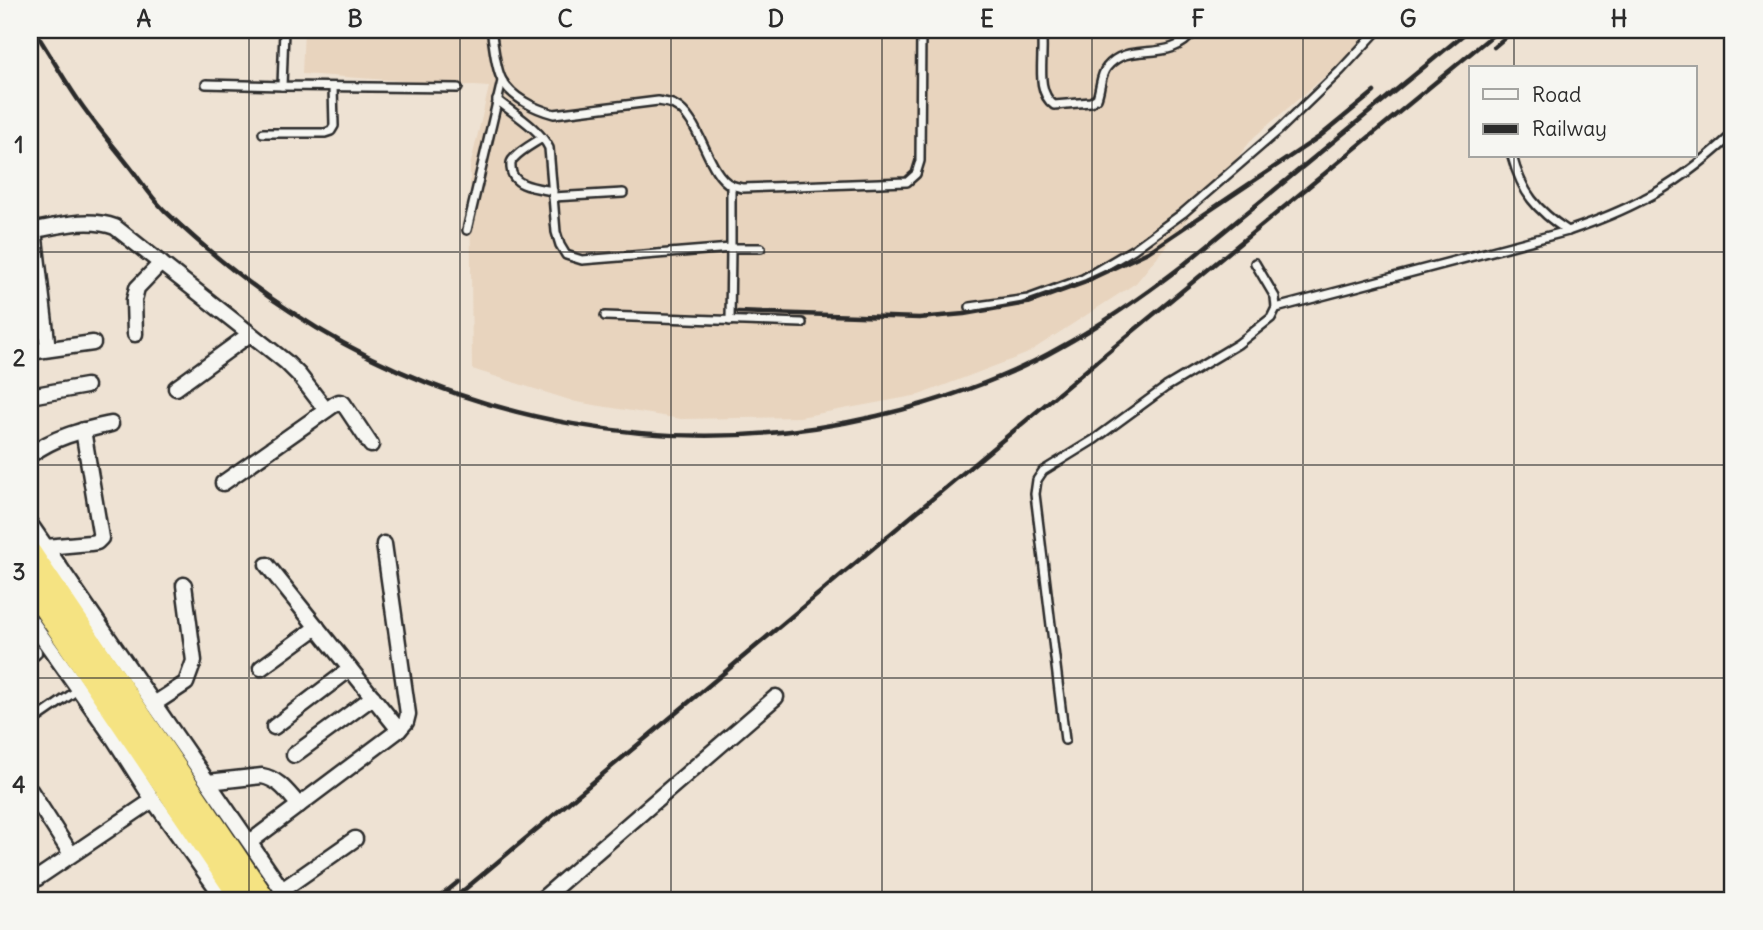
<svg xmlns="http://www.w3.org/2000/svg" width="1763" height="930" viewBox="0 0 1763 930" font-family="Delius,sans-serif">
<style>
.built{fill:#e8d4be}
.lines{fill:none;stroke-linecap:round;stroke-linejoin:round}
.service-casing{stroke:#2b2b2b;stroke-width:12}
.minor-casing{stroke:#2b2b2b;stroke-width:19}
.trunk-casing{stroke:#2b2b2b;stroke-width:28}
.service{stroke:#f6f6f2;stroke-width:7}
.minor{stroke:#f6f6f2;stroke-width:14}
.trunk{stroke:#f5e382;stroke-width:23}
.rail{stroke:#2b2b2b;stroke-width:4.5}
.grid{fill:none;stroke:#2b2b2b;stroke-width:2;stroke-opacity:0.55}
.neatline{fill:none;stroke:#2b2b2b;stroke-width:2.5}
.grid-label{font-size:23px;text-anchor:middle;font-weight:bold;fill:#2b2b2b}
</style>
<rect width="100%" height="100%" fill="#eee2d3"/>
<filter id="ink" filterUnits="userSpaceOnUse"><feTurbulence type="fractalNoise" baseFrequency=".0143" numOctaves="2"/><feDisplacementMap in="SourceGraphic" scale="14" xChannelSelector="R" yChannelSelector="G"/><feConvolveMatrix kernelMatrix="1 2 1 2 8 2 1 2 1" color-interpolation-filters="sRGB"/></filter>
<g filter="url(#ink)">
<path class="built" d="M304 30H1379L1254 137 1136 283 1026 354 919 395 800 417 681 419 576 402 472 369 470 167 489 87 302 74Z"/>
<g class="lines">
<defs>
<g id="service">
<path d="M284 30 282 86 458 88"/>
<path d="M491 30C494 44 495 68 502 80 512 98 535 109 554 114L658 101C663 102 669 102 674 105 701 118 707 174 731 185 734 186 738 187 742 188L907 182 916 174 920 161 921 30"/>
<path d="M1041 30C1046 53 1033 90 1054 105L1091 102 1097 98C1101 88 1100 75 1107 67 1130 39 1169 66 1195 30"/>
<path d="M1732 30 1733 31"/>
<path d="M206 84 282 86"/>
<path d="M497 100C513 113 540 129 549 148L556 232 560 245 566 255 582 260 731 248H761"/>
<path d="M263 133H325L331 131 334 126 333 87"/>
<path d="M542 138C533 144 521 150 514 158 510 162 511 163 511 168 512 187 538 188 553 191"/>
<path d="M1512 156C1522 193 1536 210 1568 231"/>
<path d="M553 197 623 193"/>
<path d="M467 230 502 81"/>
<path d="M970 307 1028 299 1083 279 1134 249 1183 213 1280 129 1340 71 1378 30"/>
<path d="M1276 308 1568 231C1594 222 1620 212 1644 199 1677 183 1707 158 1733 134"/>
<path d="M605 316 802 323"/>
<path d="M730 321 731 248V185"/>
<path d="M33 721 79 689"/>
<path d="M1065 740 1035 494 1037 480 1043 471 1095 439 1166 387 1238 344 1271 318 1276 308 1275 297 1255 263"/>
</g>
<g id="minor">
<path d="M34 230 48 349"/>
<path d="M30 231C58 226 88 217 115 227L286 362 299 375 326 410"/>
<path d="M135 334 134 300 137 288 161 263"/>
<path d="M30 352 93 343"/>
<path d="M176 388 250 334"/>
<path d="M30 396 86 386"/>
<path d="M30 455C56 436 80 431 111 424"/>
<path d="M223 483 335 404 339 402 343 403 371 445"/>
<path d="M30 524 289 900"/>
<path d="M46 547 90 543 97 542 101 538 83 430"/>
<path d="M267 565 399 730"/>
<path d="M30 620 114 739 153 800 225 900"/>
<path d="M30 655 34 652"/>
<path d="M261 668 317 627"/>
<path d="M154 704 186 683 194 661 184 585"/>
<path d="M274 727 350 669"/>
<path d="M294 755 373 697"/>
<path d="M208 782 262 776C279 779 288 793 299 805"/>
<path d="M30 790 71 854"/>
<path d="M250 842 399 730 406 722 408 714 384 544"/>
<path d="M30 883 153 800"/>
<path d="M282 890 355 839"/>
<path d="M541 900 776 697"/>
</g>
<g id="trunk">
<path d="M30 554 264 900"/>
<path d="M30 585 243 900"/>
</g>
</defs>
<use href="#service" class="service-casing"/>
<use href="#minor" class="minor-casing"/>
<use href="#trunk" class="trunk-casing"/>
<use href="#service" class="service"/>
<use href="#minor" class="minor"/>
<use href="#trunk" class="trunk"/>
<g class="rail">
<path d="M34 30C50 54 64 80 81 104 95 124 111 143 126 162 139 178 150 196 164 210 203 247 245 282 290 311 462 425 675 463 877 416 937 402 1005 379 1059 348 1103 324 1143 296 1182 266L1469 30"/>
<path d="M1494 47 1514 30"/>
<path d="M738 312 919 318 964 314 1021 304 1086 281 1148 252 1319 137 1374 92"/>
<path d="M436 900 458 882"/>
<path d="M452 900 1126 337 1499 30"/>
</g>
</g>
</g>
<path class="grid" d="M249 30V900M460 30V900M671 30V900M882 30V900M1092 30V900M1303 30V900M1514 30V68M1514 156V900M30 252H1733M30 465H1733M30 678H1733"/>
<rect width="1763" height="930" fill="none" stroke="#f6f6f2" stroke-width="77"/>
<rect x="1469" y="66" width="228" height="91" fill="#f6f6f2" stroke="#a5a5a2" stroke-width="2"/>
<rect x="1483" y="89" width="35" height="10" fill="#f6f6f2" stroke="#a5a5a2" stroke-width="2"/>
<text x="1532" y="102" font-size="21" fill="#2b2b2b">Road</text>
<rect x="1483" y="124" width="35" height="10" fill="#2b2b2b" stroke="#a5a5a2" stroke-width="2"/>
<text x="1532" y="136" font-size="21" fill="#2b2b2b">Railway</text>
<rect x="38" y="38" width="1686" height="854" class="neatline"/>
<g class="grid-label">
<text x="144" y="27">A</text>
<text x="355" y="27">B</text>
<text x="565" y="27">C</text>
<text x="776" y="27">D</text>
<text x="987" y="27">E</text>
<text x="1198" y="27">F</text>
<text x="1408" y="27">G</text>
<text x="1619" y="27">H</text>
<text x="19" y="153">1</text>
<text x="19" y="366">2</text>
<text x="19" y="580">3</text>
<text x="19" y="793">4</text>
</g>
</svg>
